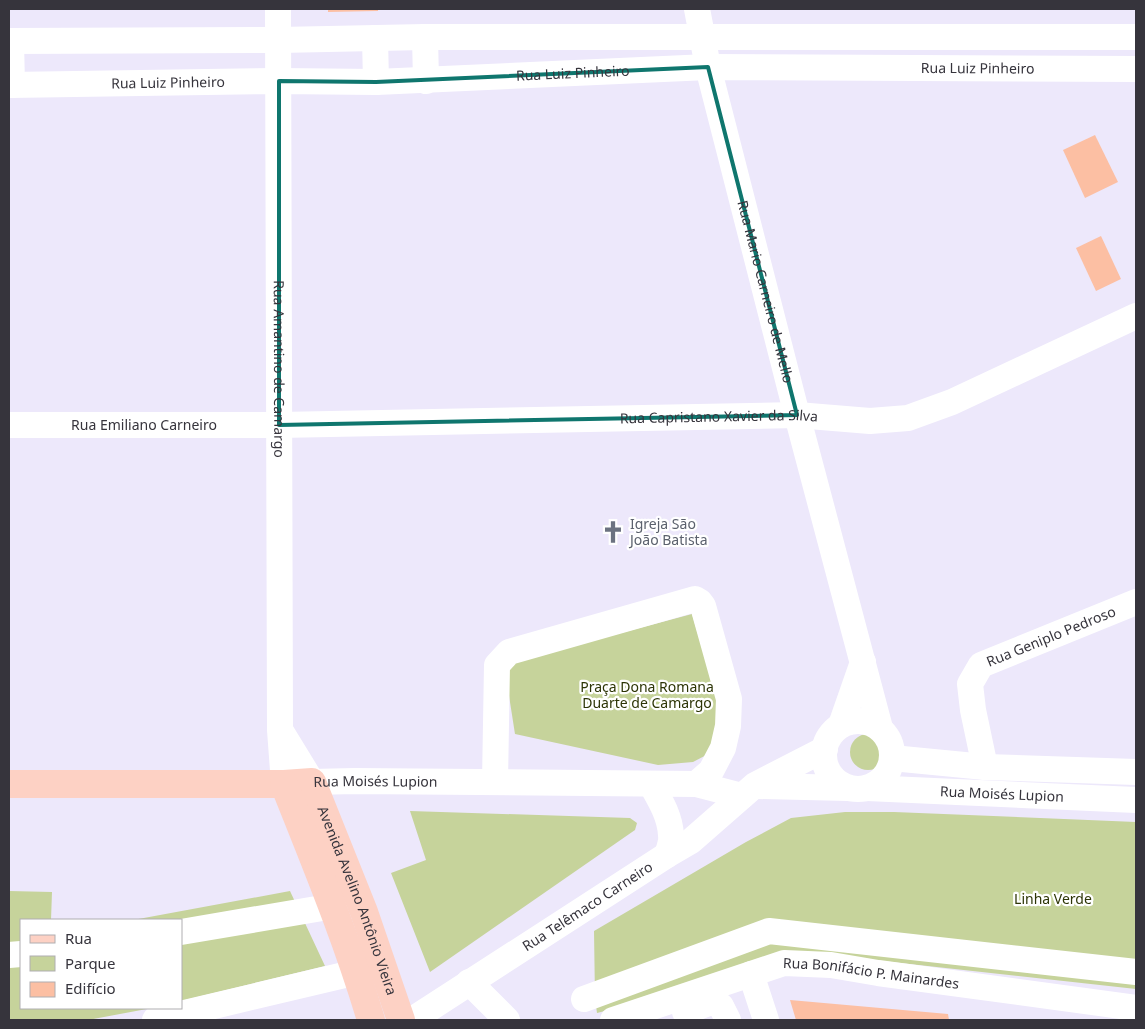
<svg xmlns="http://www.w3.org/2000/svg" width="1145" height="1029" viewBox="0 0 1145 1029" font-family="'Noto Sans',sans-serif">
<style>
.green{fill:#c6d39b}
.building{fill:#fcbfa3}
.lines{fill:none;stroke-linecap:round;stroke-linejoin:round}
.minor{stroke:#fff;stroke-width:26}
.major{stroke:#fdd1c4;stroke-width:28}
.marked{fill:none;stroke:#0f766e;stroke-width:4;stroke-linejoin:round}
.labels{text-anchor:middle;stroke-width:4.5;stroke-linejoin:round;paint-order:stroke}
.street-label{font-size:14px;fill:#36343c;stroke:#fff}
.worship-label{font-size:14px;fill:#5b616d;stroke:#fff;text-anchor:start}
.park-label{font-size:14px;fill:#2d3506;stroke:#fff}
</style>
<rect width="100%" height="100%" fill="#ede8fb"/>
<g class="green">
<path d="M692 614 719 705 714 751 693 762 658 765 515 734 505 670 512 662Z"/>
<circle cx="868" cy="752" r="18"/>
<path d="M410 811 630 818 637 823 635 830 430 972 391 873 426 860Z"/>
<path d="M845 812H894L1136 822V989L828 955 597 1013 595 999 594 931 746 842 791 818Z"/>
<path d="M9 891 52 892 51 920H21V1008H152L88 1020H9Z"/>
<path d="M290 891 325 966 181 1001V920H133Z"/>
</g>
<g class="building">
<path d="M328 9H378V11L328 12Z"/>
<path d="M1095 135 1118 182 1085 198 1063 150Z"/>
<path d="M1101 236 1121 279 1096 291 1076 248Z"/>
<path d="M790 1000 948 1014 949 1020H796Z"/>
</g>
<g class="lines">
<g class="minor">
<path id="s1" d="M278 9 280 730 284 784"/>
<path id="s2" d="M697 9 708 67 797 415 880 728"/>
<path d="M425 37 426 81"/>
<path d="M375 38 376 82"/>
<path d="M9 41 279 40 425 37H1136"/>
<path d="M11 41 12 85"/>
<path id="s3" d="M9 85 279 81 376 82 708 67 1136 69"/>
<path id="s4" d="M9 425H279L797 415 870 421 908 418 952 402 1136 316"/>
<circle cx="858" cy="755" r="34"/>
<path d="M841 725 863 662"/>
<path id="s5" d="M282 733 312 782 355 781 696 784 742 796"/>
<path d="M892 758 985 767 1136 772"/>
<path id="s6" d="M985 767 973 710 970 684 981 665 1136 602"/>
<path d="M495 782 497 665 509 652 695 599 700 602 703 606 729 699 728 726 723 748 711 771 696 784"/>
<path d="M651 784C660 800 670 816 671 835 672 841 669 849 667 855"/>
<path d="M758 786 848 788"/>
<path id="s7" d="M867 788 1136 800"/>
<path d="M181 932 334 906"/>
<path d="M9 955 21 954"/>
<path d="M751 974 766 1020"/>
<path d="M469 982 507 1020"/>
<path d="M584 999 769 931 1136 972"/>
<path d="M685 1012 711 1002 721 1006 728 1020"/>
<path d="M155 1020 357 972"/>
<path id="s8" d="M412 1020 667 855 691 841 755 785 825 749"/>
<path id="s9" d="M613 1020 784 963 831 965 878 973 1136 1008"/>
</g>
<g class="major">
<path id="s10" d="M9 784H284L312 782 364 912 401 1020"/>
<path d="M284 784C315 862 347 939 371 1020"/>
</g>
</g>
<path class="marked" d="M708 67 797 415 279 425V81L376 82Z"/>
<defs>
<symbol id="church-bare" viewBox="-9 -9 18 18"><path d="M-1.2-6h2.4v3.5h3.3v2.4h-3.3V6h-2.4V-.1h-3.3v-2.4h3.3Z" fill="#6b7280" stroke="#fff" stroke-width="2.5" paint-order="stroke"/></symbol>
</defs>
<g fill-rule="evenodd">
<use href="#church-bare" x="597" y="516" width="32" height="32"/>
</g>
<g class="labels">
<g class="street-label">
<text dy="5" stroke="none"><textPath href="#s3" startOffset="969">Rua Luiz Pinheiro</textPath></text>
<text dy="5" stroke="none"><textPath href="#s3" startOffset="564">Rua Luiz Pinheiro</textPath></text>
<text dy="5" stroke="none"><textPath href="#s3" startOffset="159">Rua Luiz Pinheiro</textPath></text>
<text dy="5" stroke="none"><textPath href="#s2" startOffset="291">Rua Mario Carneiro de Mello</textPath></text>
<text dy="5" stroke="none"><textPath href="#s1" startOffset="360">Rua Amantino de Camargo</textPath></text>
<text dy="5" stroke="none"><textPath href="#s4" startOffset="710">Rua Capristano Xavier da Silva</textPath></text>
<text dy="5" stroke="none"><textPath href="#s4" startOffset="135">Rua Emiliano Carneiro</textPath></text>
<text dy="5" stroke="none"><textPath href="#s6" startOffset="182">Rua Geniplo Pedroso</textPath></text>
<text dy="5" stroke="none"><textPath href="#s5" startOffset="121">Rua Moisés Lupion</textPath></text>
<text dy="5" stroke="none"><textPath href="#s7" startOffset="135">Rua Moisés Lupion</textPath></text>
<text dy="5" stroke="none"><textPath href="#s10" startOffset="430">Avenida Avelino Antônio Vieira</textPath></text>
<text dy="5" stroke="none"><textPath href="#s8" startOffset="209">Rua Telêmaco Carneiro</textPath></text>
<text dy="5" stroke="none"><textPath href="#s9" startOffset="268">Rua Bonifácio P. Mainardes</textPath></text>
</g>
<g class="worship-label">
<text x="630" y="529">Igreja São<tspan x="630" dy="16">João Batista</tspan></text>
</g>
<g class="park-label">
<text x="647" y="692">Praça Dona Romana<tspan x="647" dy="16">Duarte de Camargo</tspan></text>
<text x="1053" y="904">Linha Verde</text>
</g>
</g>
<rect width="1145" height="1029" fill="none" stroke="#36343c" stroke-width="20"/>
<rect x="20" y="919" width="162" height="90" fill="#ffffff" stroke="#afaeb1"/>
<rect x="30" y="935" width="25" height="8" fill="#fdd1c4" stroke="#afaeb1"/>
<text x="65" y="944" font-size="15" fill="#36343c">Rua</text>
<rect x="30" y="956" width="25" height="15" fill="#c6d39b" stroke="#afaeb1"/>
<text x="65" y="969" font-size="15" fill="#36343c">Parque</text>
<rect x="30" y="982" width="25" height="15" fill="#fcbfa3" stroke="#afaeb1"/>
<text x="65" y="994" font-size="15" fill="#36343c">Edifício</text>
</svg>
